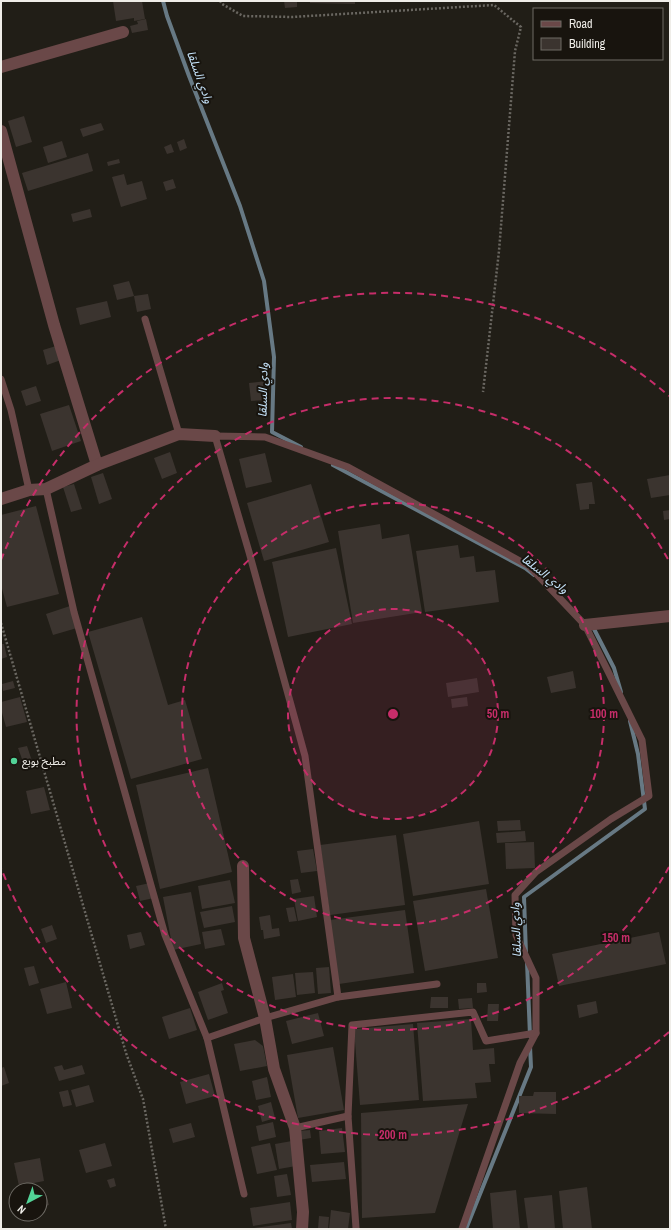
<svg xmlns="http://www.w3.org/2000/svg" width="671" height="1230" viewBox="0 0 671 1230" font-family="'Archivo Narrow','Noto Sans Arabic',sans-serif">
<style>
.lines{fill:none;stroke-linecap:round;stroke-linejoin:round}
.stream{stroke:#677984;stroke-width:4}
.building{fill:#3b342f}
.path{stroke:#6a6761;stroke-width:2.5;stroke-dasharray:2 2;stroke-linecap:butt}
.lane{stroke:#6a4848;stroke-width:7}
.street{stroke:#6a4848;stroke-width:12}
.ring{fill:none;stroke:#c62d69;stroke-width:2;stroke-dasharray:7 5}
.poi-dot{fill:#52d397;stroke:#18140e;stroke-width:1.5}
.labels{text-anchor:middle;stroke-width:4;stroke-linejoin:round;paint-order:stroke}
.poi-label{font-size:11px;fill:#efede8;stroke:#18140e;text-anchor:start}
.water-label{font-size:12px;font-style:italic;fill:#c6e4fb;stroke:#18140e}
.centre{fill:#c62d69;stroke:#18140e;stroke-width:2}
.ring-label{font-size:12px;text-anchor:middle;font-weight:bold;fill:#c62d69;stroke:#18140e;stroke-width:4;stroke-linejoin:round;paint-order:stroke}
</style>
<rect width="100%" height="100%" fill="#211e17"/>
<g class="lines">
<g class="stream">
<path d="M163 1 167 16 189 76 240 206 264 281 274 357 272 432 301 447"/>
<path d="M333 465 525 568 534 575"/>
<path d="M593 627 614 668 621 692"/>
<path d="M526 954 524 897 645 809 638 754 630 721"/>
<path d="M527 962 530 1036"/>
<path d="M466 1229 531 1067 530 1046"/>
</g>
</g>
<g class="building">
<path d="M113 1H142L145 19 134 21V18L116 21Z"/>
<path d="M284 1H297V7L285 8Z"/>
<path d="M310 1H355V4L310 3Z"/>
<path d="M146 19 148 30 132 33 130 26 138 24 137 21Z"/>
<path d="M24 116 32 142 16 147 8 121Z"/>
<path d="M101 123 104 130 83 137 80 129Z"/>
<path d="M184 139 187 148 180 151 177 142Z"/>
<path d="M62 141 67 157 48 163 43 147Z"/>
<path d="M171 144 174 152 167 154 164 147Z"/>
<path d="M88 153 93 171 28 191 22 173Z"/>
<path d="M119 159 120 163 108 166 107 162Z"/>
<path d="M124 174 127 185 142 181 147 199 121 207 112 177Z"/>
<path d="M173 179 176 188 166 191 163 182Z"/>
<path d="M90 209 92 217 73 222 71 214Z"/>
<path d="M129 281 134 296 117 300 113 285Z"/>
<path d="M148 294 151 309 137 312 134 296Z"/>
<path d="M107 301 111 317 80 325 76 308Z"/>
<path d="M56 346 61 360 47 365 43 350Z"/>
<path d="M266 381 267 400 251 401 249 383Z"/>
<path d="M36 386 41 401 26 406 21 391Z"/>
<path d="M69 405 81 441 52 451 40 414Z"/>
<path d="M170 452 177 473 162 479 154 458Z"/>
<path d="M265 453 272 482 246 488 239 459Z"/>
<path d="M103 473 112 499 99 504 91 477Z"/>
<path d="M670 475V495L651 498 647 479Z"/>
<path d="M592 482 595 504H589V509L580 510 576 484Z"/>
<path d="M74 484 82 509 71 512 63 487Z"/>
<path d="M311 484 329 542 264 561 247 503Z"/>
<path d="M36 506 59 594 7 607 1 585V515Z"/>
<path d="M670 510V519L664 520 663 511Z"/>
<path d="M380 524 382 539 409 534 422 612 353 623 338 531Z"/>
<path d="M458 545 460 558 474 556 476 572 495 570 499 602 425 612 416 551Z"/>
<path d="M336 548 352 624 288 637 272 562Z"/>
<path d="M70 606 77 628 53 635 46 614Z"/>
<path d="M142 617 168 705 185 700 202 759 131 779 88 632Z"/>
<path d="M1 644H4L7 657 1 659Z"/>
<path d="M573 671 576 688 551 693 547 677Z"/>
<path d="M477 678 479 692 448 697 446 683Z"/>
<path d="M13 681 15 688 3 691 2 684Z"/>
<path d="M20 697 27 722 6 727 1 709V702Z"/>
<path d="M467 697 468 706 452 708 451 699Z"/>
<path d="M27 746 34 767 26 770 18 748Z"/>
<path d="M208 768 232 872 160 889 136 785Z"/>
<path d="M44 787 50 810 31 814 26 791Z"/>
<path d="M520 820 521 830 498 831 497 821Z"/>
<path d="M479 821 489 884 413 896 403 834Z"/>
<path d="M525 831 526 841 497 843 496 833Z"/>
<path d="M396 835 405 905 330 915 320 845Z"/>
<path d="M534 842 535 868 506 869 505 843Z"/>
<path d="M313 849 317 871 301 873 297 851Z"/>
<path d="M298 879 301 892 292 894 290 880Z"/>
<path d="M230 880 235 903 202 909 198 886Z"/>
<path d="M150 883 154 898 140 901 136 886Z"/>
<path d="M486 889 498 958 425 971 413 901Z"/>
<path d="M191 892 201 944 173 950 163 897Z"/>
<path d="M314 896 317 917 298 921 294 899Z"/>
<path d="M232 906 235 922 204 928 200 912Z"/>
<path d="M294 907 297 921 289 922 286 908Z"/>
<path d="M405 910 414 973 339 984 330 920Z"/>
<path d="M270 915 272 929 279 928 280 936 264 939 263 930H261L259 917Z"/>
<path d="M52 925 57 939 46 943 41 929Z"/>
<path d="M221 929 225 945 205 949 202 932Z"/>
<path d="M141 932 145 945 130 949 127 935Z"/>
<path d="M659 932 666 964 559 986 552 954Z"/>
<path d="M34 966 39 983 29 986 24 968Z"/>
<path d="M329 967 331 993 318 994 316 968Z"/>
<path d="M313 972 315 993 297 995 295 973Z"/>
<path d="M293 974 296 997 275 1000 272 977Z"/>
<path d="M66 982 72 1008 47 1014 40 989Z"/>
<path d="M222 983 224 990 221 991 228 1013 208 1020 198 992Z"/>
<path d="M477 983H486L487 992 477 993Z"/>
<path d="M431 997H448V1008H430Z"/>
<path d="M472 998 473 1008 459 1009 458 999Z"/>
<path d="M596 1001 598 1013 579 1018 577 1005Z"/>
<path d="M488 1004H499L498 1021H487Z"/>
<path d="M190 1008 197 1030 169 1039 162 1017Z"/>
<path d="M318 1013 324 1036 292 1044 286 1021Z"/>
<path d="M471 1019 473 1050 494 1048 495 1064H489L491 1082 475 1083 477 1098 423 1101 417 1023Z"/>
<path d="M413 1024 419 1100 360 1105 354 1029Z"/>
<path d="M255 1040 263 1046 267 1066 240 1071 234 1044Z"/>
<path d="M333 1047 344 1110 298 1118 287 1055Z"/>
<path d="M62 1065 64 1070 82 1065 85 1074 59 1081 54 1067Z"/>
<path d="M4 1067 9 1083 1 1086V1068Z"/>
<path d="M209 1074 215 1096 186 1104 180 1082Z"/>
<path d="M267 1077 271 1097 256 1100 252 1081Z"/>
<path d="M89 1085 94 1102 76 1107 71 1090Z"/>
<path d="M68 1090 72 1105 63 1107 59 1092Z"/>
<path d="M534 1092H556V1114L519 1113V1096H533Z"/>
<path d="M271 1102 275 1118 262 1122 258 1106Z"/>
<path d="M468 1104 435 1213 362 1218 361 1113Z"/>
<path d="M273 1122 276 1137 259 1141 256 1126Z"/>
<path d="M191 1123 195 1137 173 1143 169 1129Z"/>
<path d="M342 1128 345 1152 321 1154 319 1131Z"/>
<path d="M310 1130 311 1138 299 1140 298 1131Z"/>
<path d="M292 1141 296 1166 279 1169 275 1144Z"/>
<path d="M105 1143 112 1166 86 1173 79 1150Z"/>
<path d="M270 1143 277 1170 257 1174 251 1147Z"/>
<path d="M40 1158 44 1181 19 1186 14 1163Z"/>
<path d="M344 1162 346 1179 312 1182 310 1165Z"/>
<path d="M287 1174 291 1195 277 1197 274 1176Z"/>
<path d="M114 1178 116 1186 110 1188 107 1180Z"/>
<path d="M587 1187 592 1229H563L559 1191Z"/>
<path d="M516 1190 520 1229H493L490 1193Z"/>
<path d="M46 1194 49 1205 40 1207V1196Z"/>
<path d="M552 1195 555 1229H528L524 1198Z"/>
<path d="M290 1202 292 1220 253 1226 250 1208Z"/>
<path d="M331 1210 350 1213 348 1229H329Z"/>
<path d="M319 1216 329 1217 328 1229H318Z"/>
<path d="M291 1223 292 1229H254V1228Z"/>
</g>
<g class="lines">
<g class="path">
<path d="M220 1 222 4 243 16 292 17 494 5 521 27 515 51 499 251 483 392"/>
<path d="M1 623 126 1053 143 1099 166 1229"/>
</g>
<g class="lane">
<path d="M145 319 179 434"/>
<path d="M1 379 11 410 29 490"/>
<path d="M46 489 74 612 165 935 207 1038 244 1194"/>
<path d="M338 997 305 756 249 552 215 436 265 437 348 467 529 566 585 625 642 740 649 796 611 819 536 872 515 895 516 935 536 978V1033L520 1063 462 1229"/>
<path d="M207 1038 265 1018 338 997 437 984"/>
<path d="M295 1128 348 1116"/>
<path d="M356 1228 348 1116 352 1025 473 1012 486 1041 536 1033"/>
</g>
<g class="street">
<path d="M1 67 123 32"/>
<path d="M1 131 54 325 97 465"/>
<path d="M1 499 29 490 46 489 97 465 179 434 215 436"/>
<path d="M585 625 670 616"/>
<path d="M243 866 244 938 265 1018 274 1069 295 1128 303 1212 302 1229"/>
</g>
</g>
<circle cx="393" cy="714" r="105" fill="#c62d69" fill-opacity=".12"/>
<g class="ring">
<circle cx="393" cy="714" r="105"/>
<circle cx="393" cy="714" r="211"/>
<path d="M669 867A316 316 0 1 1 669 561"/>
<path d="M669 1032A421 421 0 0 1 1 868M1 560A421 421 0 0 1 669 396"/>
</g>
<circle class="poi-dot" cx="14" cy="761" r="4"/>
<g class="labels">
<g class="poi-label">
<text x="22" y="765">مطبخ بوبع</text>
</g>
<g class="water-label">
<text transform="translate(200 77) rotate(70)" y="4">وادي السلقا</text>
<text transform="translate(263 390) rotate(-89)" y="4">وادي السلقا</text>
<text transform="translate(545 574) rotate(38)" y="4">وادي السلقا</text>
<text transform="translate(516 930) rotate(-92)" y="4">وادي السلقا</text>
</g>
</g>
<circle cx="393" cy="714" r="6" class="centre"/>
<g class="ring-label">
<text x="498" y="718">50 m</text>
<text x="604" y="718">100 m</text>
<text x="616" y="942">150 m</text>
<text x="393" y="1139">200 m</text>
</g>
<rect width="671" height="1230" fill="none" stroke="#efede8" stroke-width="4"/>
<rect x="533" y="8" width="130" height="52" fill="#18140e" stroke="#6e6b65"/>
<rect x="541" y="21" width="20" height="6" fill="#6a4848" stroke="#6e6b65"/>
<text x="569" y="28" font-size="12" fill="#efede8">Road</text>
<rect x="541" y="38" width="20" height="12" fill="#3b342f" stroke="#6e6b65"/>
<text x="569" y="48" font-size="12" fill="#efede8">Building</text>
<g transform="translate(28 1202) rotate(221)"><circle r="19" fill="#18140e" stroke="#6e6b65"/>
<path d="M0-3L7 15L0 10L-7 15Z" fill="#52d397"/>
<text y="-6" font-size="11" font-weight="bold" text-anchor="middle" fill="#efede8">N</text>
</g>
</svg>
